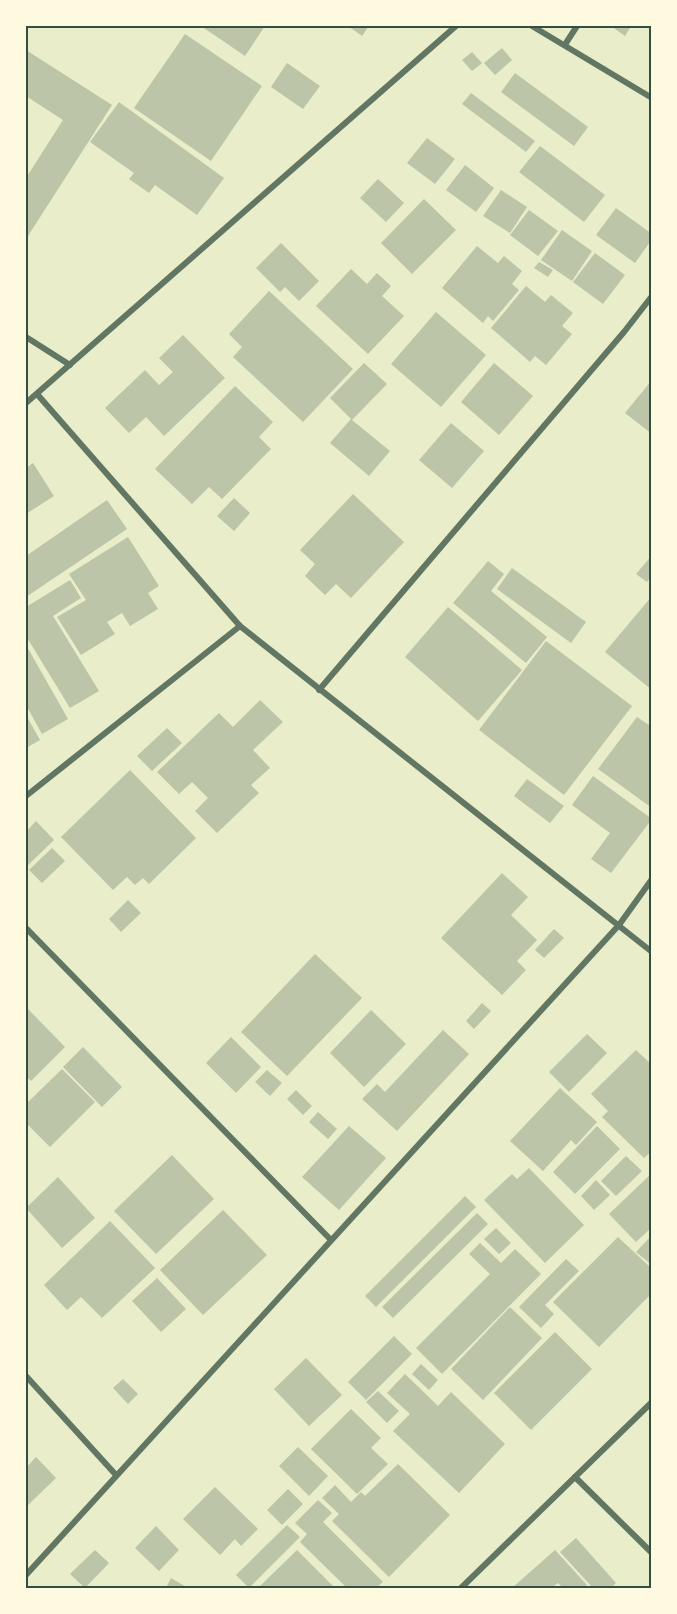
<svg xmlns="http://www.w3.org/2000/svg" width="677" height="1614" viewBox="0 0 677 1614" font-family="'IBM Plex Sans',sans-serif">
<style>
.building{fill:#bcc5a7}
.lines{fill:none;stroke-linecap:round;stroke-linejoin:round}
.minor{stroke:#617663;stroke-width:6}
.neatline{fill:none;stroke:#344e41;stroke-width:2}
</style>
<rect width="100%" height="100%" fill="#e9edc9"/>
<g class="building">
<path d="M201 26H265L245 56Z"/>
<path d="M348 26H369L362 36Z"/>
<path d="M611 26H631L625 36Z"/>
<path d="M185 34 262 86 211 161 134 108Z"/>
<path d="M502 48 512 60 495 75 484 63Z"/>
<path d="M26 50 112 105 26 239V178L63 120 26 96Z"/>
<path d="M472 52 482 63 472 71 462 60Z"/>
<path d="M287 63 320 86 303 109 271 87Z"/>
<path d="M515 73 588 127 574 146 501 92Z"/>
<path d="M471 93 535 141 526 152 462 104Z"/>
<path d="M119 102 224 178 197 215 155 185 149 193 129 179 134 173 90 142Z"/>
<path d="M427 138 455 159 435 184 407 163Z"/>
<path d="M540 146 605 195 584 222 519 172Z"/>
<path d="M465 165 494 188 476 212 446 190Z"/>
<path d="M378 179 404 203 386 222 360 198Z"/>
<path d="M501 190 527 207 510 233 483 216Z"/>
<path d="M424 199 456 230 412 274 381 243Z"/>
<path d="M616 208 652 234V239L635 263 596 235Z"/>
<path d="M529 210 558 231 538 256 510 235Z"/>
<path d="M562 230 592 251 572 281 541 260Z"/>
<path d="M281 243 319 281 299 301 285 287 280 292 256 268Z"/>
<path d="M477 246 498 263 504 256 522 271 512 284 519 290 493 321 488 316 483 323 442 288Z"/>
<path d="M595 253 625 275 603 304 573 282Z"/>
<path d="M539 262 553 270 548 277 534 268Z"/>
<path d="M351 269 367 284 377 273 391 286 382 296 404 316 368 354 316 306Z"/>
<path d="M526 286 545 302 551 295 573 313 562 326 572 334 546 365 535 356 530 362 491 328Z"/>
<path d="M269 291 353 369 303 422 233 357 242 347 229 334Z"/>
<path d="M436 312 486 355 441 407 391 364Z"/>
<path d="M183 335 225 378 164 436 146 417 129 433 105 408 145 370 159 385 173 372 159 358Z"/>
<path d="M364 363 387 384 352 420 390 451 369 476 330 443 351 419 330 398Z"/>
<path d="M494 363 533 396 499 435 461 402Z"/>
<path d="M652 380V434L625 413Z"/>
<path d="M235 386 273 422 259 437 271 449 222 499 209 487 192 504 155 469Z"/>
<path d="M451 423 484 451 452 488 419 460Z"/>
<path d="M33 463 54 496 26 514V468Z"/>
<path d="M353 494 404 542 351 598 336 584 325 595 305 576 315 564 300 550Z"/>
<path d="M234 498 250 513 234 531 217 516Z"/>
<path d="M107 500 127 529 26 597V556Z"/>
<path d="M128 537 159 586 148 593 158 609 130 626 122 613 107 622 115 634 81 655 57 617 86 600 69 574Z"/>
<path d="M652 555V576L647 582 636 574Z"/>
<path d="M488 561 504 574 491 591 547 637 526 663 453 603Z"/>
<path d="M512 568 586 622 571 643 497 589Z"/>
<path d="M70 580 81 598 53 616 99 691 70 708 26 636V607Z"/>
<path d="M652 596V690L605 652Z"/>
<path d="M448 607 522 670 478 721 405 657Z"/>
<path d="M546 641 632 706 564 795 479 730Z"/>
<path d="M26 645 68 719 42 734 26 705Z"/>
<path d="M260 700 283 722 253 750 270 768 251 785 259 793 217 833 195 811 208 798 192 782 179 794 157 772 219 713 233 727Z"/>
<path d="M26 715 40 740 26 748Z"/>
<path d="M637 717 652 727V808L598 769Z"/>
<path d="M167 728 182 743 152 771 137 756Z"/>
<path d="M130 770 196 838 149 884 143 878 135 885 127 877 113 890 61 837Z"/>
<path d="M593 776 652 819 611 873 591 859 610 833 572 805Z"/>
<path d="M527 779 564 806 550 823 514 796Z"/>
<path d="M36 821 54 840 26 867V832Z"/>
<path d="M52 848 65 861 42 883 29 870Z"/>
<path d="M502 873 528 897 511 915 537 940 517 961 526 970 502 995 441 938Z"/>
<path d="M128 900 141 913 121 932 109 919Z"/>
<path d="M554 929 564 938 544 958 535 950Z"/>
<path d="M315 954 362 998 287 1076 241 1032Z"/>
<path d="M482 1003 491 1011 474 1029 466 1021Z"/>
<path d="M26 1007 65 1047 31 1081 26 1076Z"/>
<path d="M371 1010 406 1044 364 1087 330 1053Z"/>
<path d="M443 1030 469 1054 397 1131 362 1099 377 1084 385 1092Z"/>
<path d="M587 1034 607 1053 569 1092 549 1072Z"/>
<path d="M231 1037 261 1067 236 1093 206 1063Z"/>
<path d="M83 1047 122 1087 102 1107 63 1067Z"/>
<path d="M636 1050 652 1065V1151L644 1158 602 1117 608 1111 591 1094Z"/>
<path d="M62 1069 95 1102 50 1147 26 1123V1104Z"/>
<path d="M267 1070 282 1083 270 1096 255 1082Z"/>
<path d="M560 1088 597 1122 576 1145 571 1140 543 1171 510 1141Z"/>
<path d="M296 1090 312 1106 303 1115 287 1099Z"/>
<path d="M318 1112 337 1129 328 1139 309 1122Z"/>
<path d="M349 1126 386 1158 339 1210 302 1177Z"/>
<path d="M597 1126 620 1149 575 1194 553 1172Z"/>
<path d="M172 1155 214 1199 156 1254 114 1211Z"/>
<path d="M626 1156 642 1171 616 1196 601 1181Z"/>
<path d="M529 1168 584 1225 545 1263 484 1200 512 1174 517 1179Z"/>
<path d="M652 1173V1227L636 1242 609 1214Z"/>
<path d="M58 1177 95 1218 62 1248 26 1208Z"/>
<path d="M596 1180 610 1195 594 1210 581 1196Z"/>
<path d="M465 1196 476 1207 376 1307 365 1296Z"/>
<path d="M223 1210 267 1255 203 1315 160 1270Z"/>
<path d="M477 1213 488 1224 393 1318 382 1307Z"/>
<path d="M110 1221 155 1268 102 1318 81 1297 67 1310 44 1285Z"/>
<path d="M496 1228 511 1243 499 1254 484 1239Z"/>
<path d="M652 1235V1265L636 1252Z"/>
<path d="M618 1237 652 1269V1293L599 1347 553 1302Z"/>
<path d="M480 1243 501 1263 515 1249 541 1274 442 1374 416 1348 490 1274 469 1254Z"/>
<path d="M566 1259 579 1271 545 1305 554 1314 541 1328 519 1307Z"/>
<path d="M157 1278 186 1309 161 1332 132 1301Z"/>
<path d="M510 1307 542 1338 483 1400 451 1369Z"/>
<path d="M555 1332 592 1369 531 1430 494 1393Z"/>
<path d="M394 1336 412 1354 366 1400 348 1382Z"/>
<path d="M306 1358 342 1395 309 1426 274 1389Z"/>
<path d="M421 1364 438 1380 429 1390 412 1374Z"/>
<path d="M405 1374 438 1406 451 1392 505 1444 459 1493 393 1431 410 1414 387 1393Z"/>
<path d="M123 1379 138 1394 128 1404 113 1388Z"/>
<path d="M378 1391 399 1411 387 1423 366 1402Z"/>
<path d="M351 1409 381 1438 371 1448 388 1464 357 1494 311 1449Z"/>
<path d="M298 1447 328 1476 309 1496 279 1466Z"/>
<path d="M36 1457 56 1478 26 1507V1468Z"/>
<path d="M398 1464 450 1515 389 1577 332 1521 339 1514 322 1498 335 1485 351 1502 361 1492 365 1496Z"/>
<path d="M215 1487 258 1529 241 1546 235 1539 220 1555 183 1519Z"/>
<path d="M288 1489 303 1504 282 1525 267 1510Z"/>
<path d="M318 1500 332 1513 323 1522 383 1582 376 1588H347L300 1542 307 1534 295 1523Z"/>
<path d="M287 1525 300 1537 249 1588 236 1575Z"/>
<path d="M156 1526 179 1550 159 1571 135 1548Z"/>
<path d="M576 1538 616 1583 611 1588H593L560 1552Z"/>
<path d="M95 1550 109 1563 85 1588 70 1574Z"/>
<path d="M297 1550 335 1588H258Z"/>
<path d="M555 1550 587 1585 583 1588H563L558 1583 551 1588H512Z"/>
<path d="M171 1578 188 1588H166Z"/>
</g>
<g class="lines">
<g class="minor">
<path d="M532 26 652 98"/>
<path d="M566 43 577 26"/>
<path d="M26 337 70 365"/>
<path d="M37 394 240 626 652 952"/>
<path d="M26 403 456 26"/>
<path d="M319 690 624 332 652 296"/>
<path d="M26 796 240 626"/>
<path d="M26 928 331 1240"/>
<path d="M26 1376 116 1475"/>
<path d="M575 1477 652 1553"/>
<path d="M26 1575 619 925 652 879"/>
<path d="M461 1588 652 1402"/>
</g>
</g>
<rect width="677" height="1614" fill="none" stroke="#fefae0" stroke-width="54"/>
<rect x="27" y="27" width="623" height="1560" class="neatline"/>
</svg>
